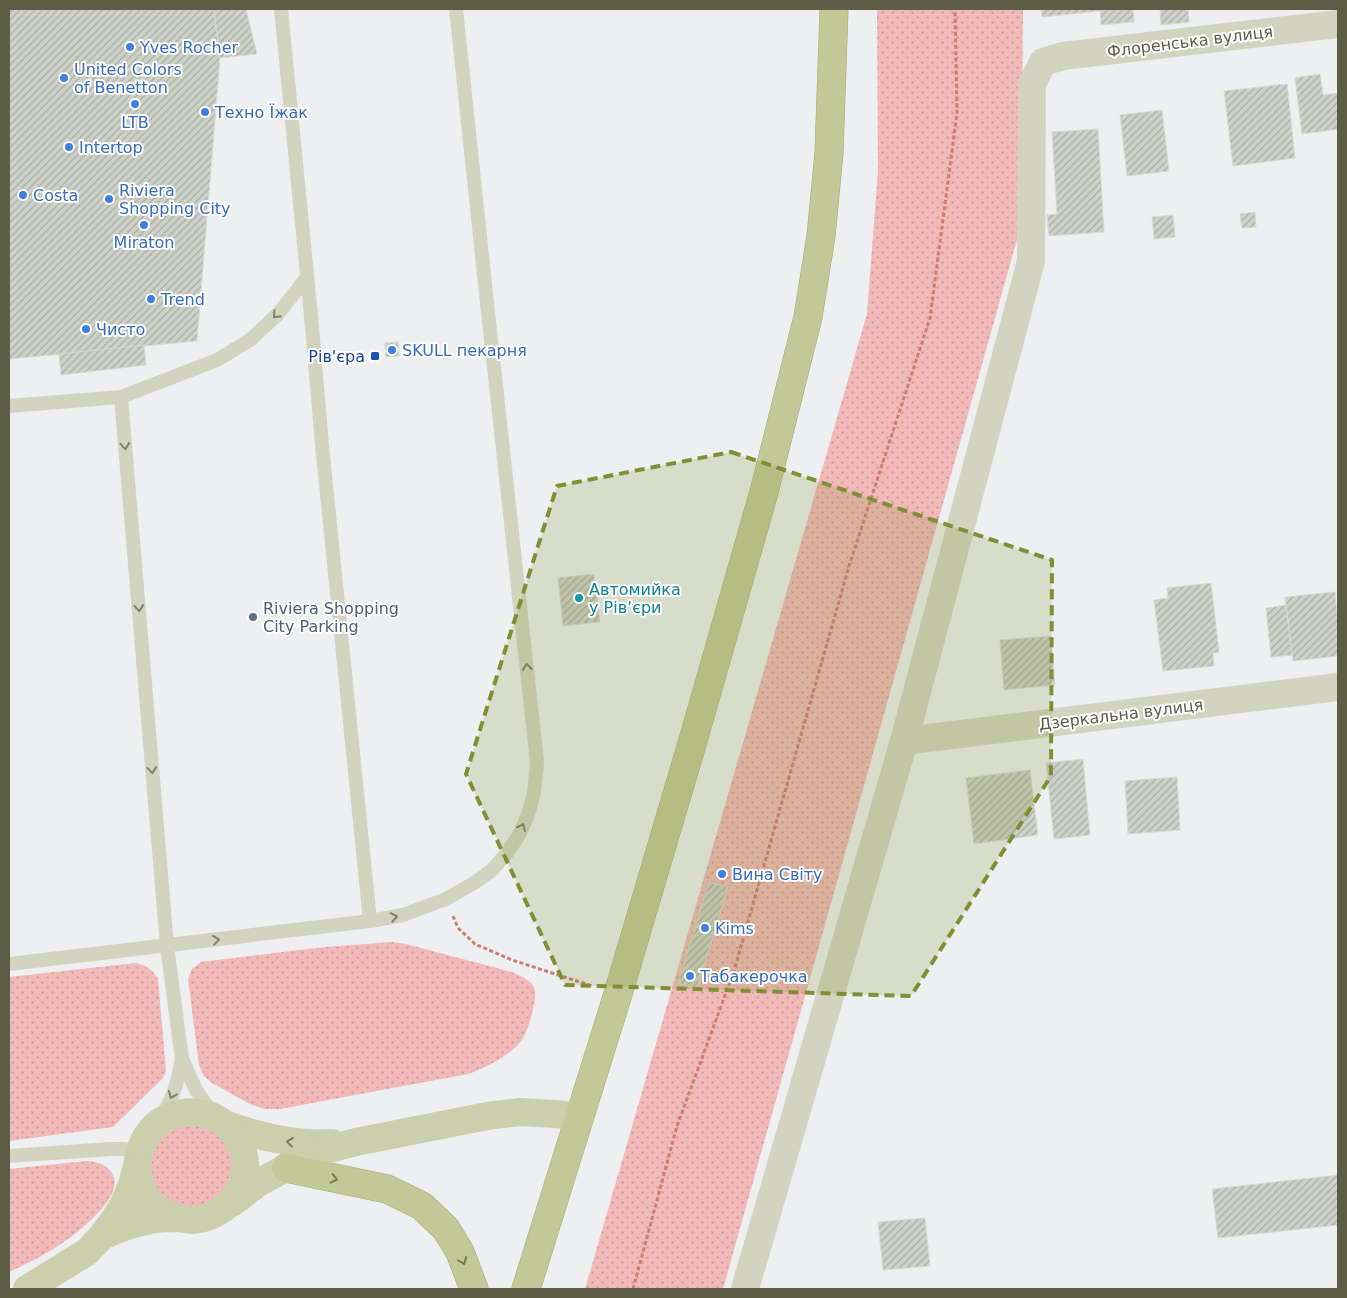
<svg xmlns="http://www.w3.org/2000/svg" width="1347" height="1298" viewBox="0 0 1347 1298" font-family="'DejaVu Sans',sans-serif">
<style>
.grass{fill:url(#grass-dots)}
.building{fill:url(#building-hatch);stroke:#d7dad1}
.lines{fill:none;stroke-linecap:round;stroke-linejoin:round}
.trunk-casing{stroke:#a4ac6d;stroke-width:29}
.path{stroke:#d27a6f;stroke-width:3;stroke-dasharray:4 2.5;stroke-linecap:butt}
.service{stroke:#d3d4c0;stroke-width:14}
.minor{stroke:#d3d4c0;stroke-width:28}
.primary{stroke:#cbcfac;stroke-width:28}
.trunk{stroke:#c2c897;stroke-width:28}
.oneway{stroke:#7f816a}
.oneway2{stroke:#777a5f}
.oneway3{stroke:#75785a}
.marked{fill:#808f31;fill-opacity:0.2;stroke:#808f31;stroke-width:4;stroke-dasharray:10 6;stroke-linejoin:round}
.shop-dot{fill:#3f7fe0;stroke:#fff;stroke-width:2}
.transit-dot{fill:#1a4fb4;stroke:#fff;stroke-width:2}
.culture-dot{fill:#0f9aa8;stroke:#fff;stroke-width:2}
.service-dot{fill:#5c6f8a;stroke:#fff;stroke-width:2}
.labels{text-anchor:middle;stroke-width:4;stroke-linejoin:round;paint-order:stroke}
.street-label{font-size:16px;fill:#5b5d45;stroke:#fff}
.shop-label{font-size:16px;fill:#366cbe;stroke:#fff;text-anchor:start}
.transit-label{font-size:16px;fill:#164399;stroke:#fff;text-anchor:end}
.culture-label{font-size:16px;fill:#0d838f;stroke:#fff;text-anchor:start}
.service-label{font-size:16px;fill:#4e5e75;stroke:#fff;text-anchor:start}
</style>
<defs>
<pattern id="grass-dots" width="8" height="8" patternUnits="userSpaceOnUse" patternTransform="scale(1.25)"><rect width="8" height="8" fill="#f2b9b9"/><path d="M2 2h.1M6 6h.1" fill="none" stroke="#c79a98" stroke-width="1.8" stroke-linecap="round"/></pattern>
<pattern id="building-hatch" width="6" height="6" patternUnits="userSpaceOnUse" patternTransform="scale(1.25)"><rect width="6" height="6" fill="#ced1c7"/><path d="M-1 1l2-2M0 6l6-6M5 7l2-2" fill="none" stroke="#aaada3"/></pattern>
</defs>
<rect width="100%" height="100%" fill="#eeeff1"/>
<g class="grass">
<path d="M877 9H1023L1021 225 723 1289H585L867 314 878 171Z"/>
<path d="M392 942 406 944 512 972C536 983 539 986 532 1013 530 1021 527 1031 523 1038 514 1054 485 1068 468 1074L280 1109H264L250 1104 212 1083 204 1076 199 1065 188 979 192 969 201 962 325 947Z"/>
<path d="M136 963C147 966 152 969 158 979L166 1071 163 1078 113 1127 9 1141V977Z"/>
<path d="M180 1120 223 1131 236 1174 209 1207 180 1209 156 1193 147 1151Z"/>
<path d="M86 1161C99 1162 110 1165 114 1178 121 1202 69 1240 50 1251 37 1259 23 1265 9 1272V1169Z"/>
</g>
<g class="building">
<path d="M9 9H214L220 58 197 341 9 359Z"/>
<path d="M214 9H246L257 54 220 58Z"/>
<path d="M1041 9H1100V11L1042 17Z"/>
<path d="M1100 9H1133L1134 22 1101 25Z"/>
<path d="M1160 9H1188L1189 22 1161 25Z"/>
<path d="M1320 74 1323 95 1338 93V129L1302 134 1295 78Z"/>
<path d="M1287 84 1295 158 1233 166 1224 91Z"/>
<path d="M1162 110 1169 171 1127 176 1120 115Z"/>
<path d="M1098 129 1104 232 1049 236 1047 215 1057 214 1052 132Z"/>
<path d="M1255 212 1256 227 1242 228 1240 214Z"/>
<path d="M1173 215 1175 237 1154 239 1152 217Z"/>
<path d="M398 342 399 356 386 357 385 343Z"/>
<path d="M144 345 146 365 61 375 59 354Z"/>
<path d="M594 574 600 622 563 626 558 578Z"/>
<path d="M1211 583 1219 652 1213 653 1214 666 1163 671 1154 600 1168 598 1167 588Z"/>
<path d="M1335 592 1338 623V656L1293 661 1285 597Z"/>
<path d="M1286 605 1292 655 1271 657 1266 608Z"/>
<path d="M1051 636 1055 685 1004 690 1000 640Z"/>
<path d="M1083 759 1090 835 1054 839 1046 763Z"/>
<path d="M1030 770 1038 835 974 844 966 778Z"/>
<path d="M1177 777 1180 830 1128 834 1125 781Z"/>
<path d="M709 882 728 887 697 989 678 983Z"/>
<path d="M1338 1175V1225L1218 1238 1212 1189Z"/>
<path d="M925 1218 930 1266 883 1270 878 1222Z"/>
</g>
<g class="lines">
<defs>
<g id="trunk">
<path d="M286 1168 387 1189 422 1206 446 1229 460 1252 474 1289"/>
<path d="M526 1289 618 994 694 737 764 492 808 317 821 236 829 153 834 9"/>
</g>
</defs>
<use href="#trunk" class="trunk-casing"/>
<g class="path">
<path d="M453 916 458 928 475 944 512 960 592 986"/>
<path d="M633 1289 677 1126 734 971 849 566 930 318 957 113 955 9"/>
</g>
<g class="service">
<path d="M281 9 311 316 322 445 370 921"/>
<path d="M121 397 167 946 182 1059 196 1090 212 1113"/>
<path d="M9 406 121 397 217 360 250 340 278 314 307 277"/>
<path d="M9 964 370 921 403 915 446 899 474 883 491 871 507 853 519 835 528 815 534 793 537 762 487 303 456 9"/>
<path d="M160 1118C173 1100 178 1081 182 1059"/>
<path d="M9 1156 110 1149H124L139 1152"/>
</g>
<g class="minor">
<path d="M904 741 1338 687"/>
<path d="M745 1289 904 741 1031 261 1032 84 1043 62 1063 56 1338 24"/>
</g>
<g class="primary">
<path d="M227 1125C261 1137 296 1146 332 1143"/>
<path d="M232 1203 258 1183 286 1168 322 1151 356 1142 487 1116 520 1112 555 1114 580 1117"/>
<path d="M102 1236C120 1228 137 1222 156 1219 163 1218 171 1218 179 1218 184 1219 189 1220 194 1220 215 1218 235 1204 242 1183 257 1139 212 1098 169 1117 162 1120 156 1124 151 1130 130 1157 134 1194 163 1212 168 1215 173 1216 177 1218"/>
<path d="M27 1289 87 1252 102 1236 114 1220 124 1204 132 1185 137 1166"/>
</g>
<use href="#trunk" class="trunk"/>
</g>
<defs><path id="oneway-chevron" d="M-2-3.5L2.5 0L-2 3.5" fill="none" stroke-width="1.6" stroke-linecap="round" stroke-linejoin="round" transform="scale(1.25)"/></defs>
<g class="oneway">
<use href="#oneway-chevron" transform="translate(276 315) rotate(133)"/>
<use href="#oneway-chevron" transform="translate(125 446) rotate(85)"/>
<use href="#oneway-chevron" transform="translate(139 608) rotate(85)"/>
<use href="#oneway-chevron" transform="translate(527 667) rotate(-96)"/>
<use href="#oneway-chevron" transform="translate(152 770) rotate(85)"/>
<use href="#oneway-chevron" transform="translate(522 827) rotate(-65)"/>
<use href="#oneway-chevron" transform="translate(394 917) rotate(-10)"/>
<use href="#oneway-chevron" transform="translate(216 940) rotate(-7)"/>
<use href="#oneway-chevron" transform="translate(172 1095) rotate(113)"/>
</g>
<use class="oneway2" href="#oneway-chevron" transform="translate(290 1142) rotate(-173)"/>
<g class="oneway3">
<use href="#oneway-chevron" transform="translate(334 1179) rotate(13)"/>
<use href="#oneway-chevron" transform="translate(463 1261) rotate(69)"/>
</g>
<path class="marked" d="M731 452 1052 560 1051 776 911 996 565 985 466 774 557 486Z"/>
<g class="shop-dot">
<circle cx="130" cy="47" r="5"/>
<circle cx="64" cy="78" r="5"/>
<circle cx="135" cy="104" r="5"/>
<circle cx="205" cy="112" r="5"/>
<circle cx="69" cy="147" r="5"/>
<circle cx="23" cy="195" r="5"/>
<circle cx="109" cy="199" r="5"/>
<circle cx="144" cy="225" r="5"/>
<circle cx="151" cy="299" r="5"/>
<circle cx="86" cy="329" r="5"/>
<circle cx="392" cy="350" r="5"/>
<circle cx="722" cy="874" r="5"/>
<circle cx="705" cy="928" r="5"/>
<circle cx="690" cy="976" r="5"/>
</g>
<rect class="transit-dot" x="370" y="351" width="10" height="10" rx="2.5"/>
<circle class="culture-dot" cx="579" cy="598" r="5"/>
<circle class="service-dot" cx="253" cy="617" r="5"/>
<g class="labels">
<g class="street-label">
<text transform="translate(1190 41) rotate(-7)" y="6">Флоренська вулиця</text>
<text transform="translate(1121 714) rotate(-7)" y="6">Дзеркальна вулиця</text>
</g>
<g class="shop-label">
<text x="140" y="53">Yves Rocher</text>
<text x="74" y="75">United Colors<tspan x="74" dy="18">of Benetton</tspan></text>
<text x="215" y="118">Техно Їжак</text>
<text x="135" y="128" text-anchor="middle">LTB</text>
<text x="79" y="153">Intertop</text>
<text x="119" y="196">Riviera<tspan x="119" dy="18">Shopping City</tspan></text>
<text x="33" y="201">Costa</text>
<text x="144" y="248" text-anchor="middle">Miraton</text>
<text x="161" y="305">Trend</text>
<text x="96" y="335">Чисто</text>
<text x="402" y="356">SKULL пекарня</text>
<text x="732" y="880">Вина Світу</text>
<text x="715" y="934">Kims</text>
<text x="700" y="982">Табакерочка</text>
</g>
<g class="transit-label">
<text x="365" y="362">Рів'єра</text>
</g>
<g class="culture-label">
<text x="589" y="595">Автомийка<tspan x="589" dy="18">у Рівʼєри</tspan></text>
</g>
<g class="service-label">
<text x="263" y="614">Riviera Shopping<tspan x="263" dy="18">City Parking</tspan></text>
</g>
</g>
<rect width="1347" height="1298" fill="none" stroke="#5b5d45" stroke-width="20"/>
</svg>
